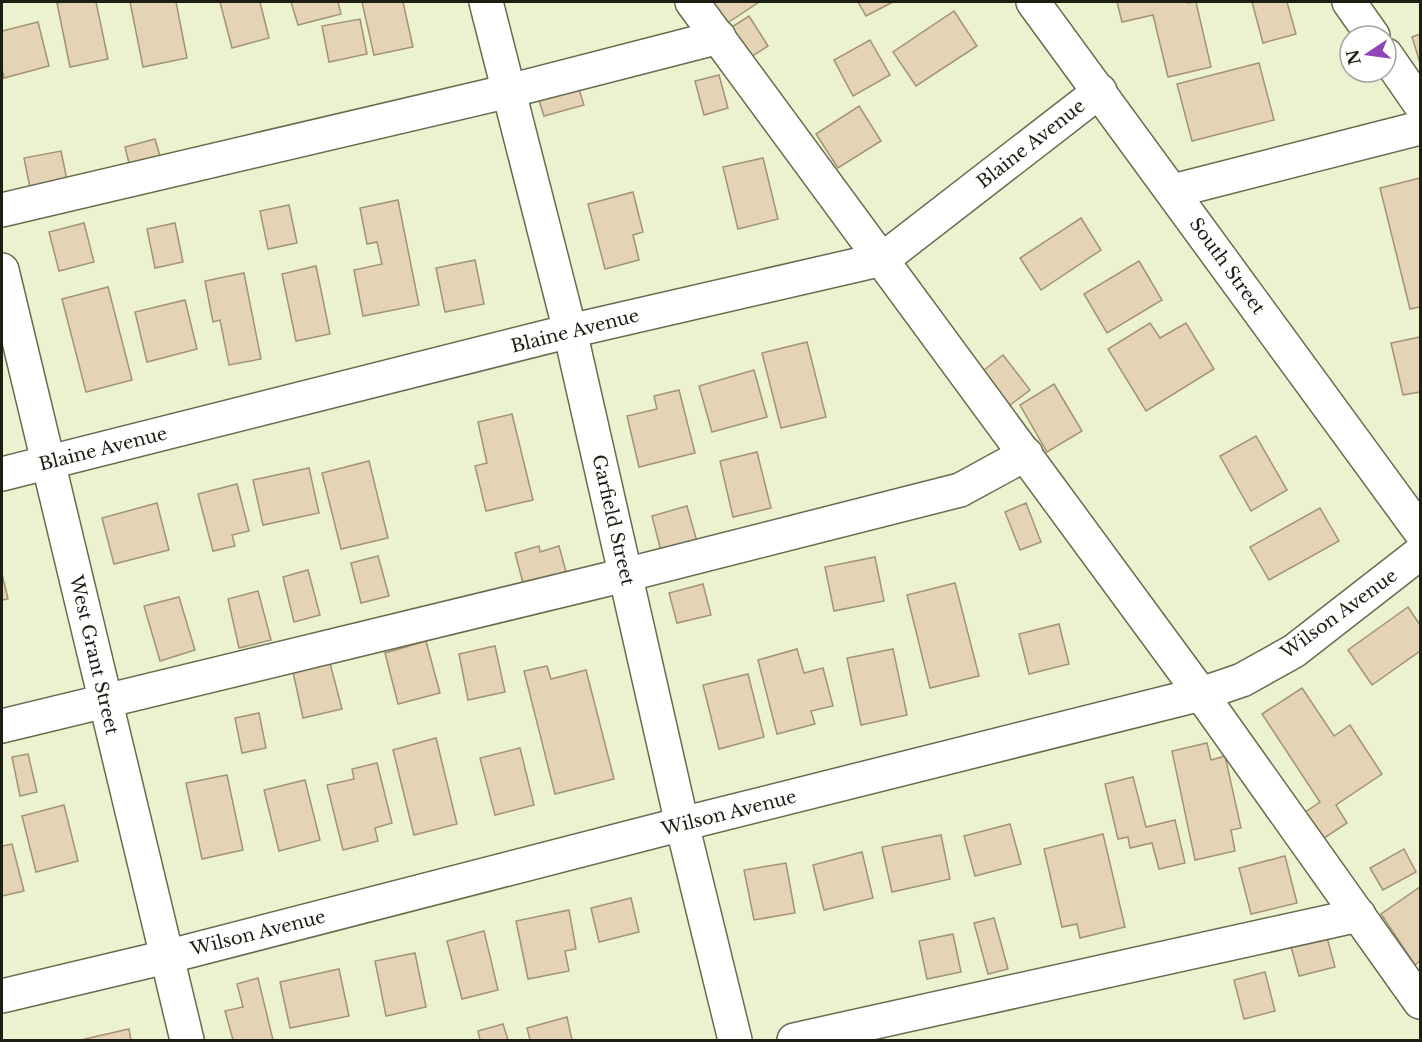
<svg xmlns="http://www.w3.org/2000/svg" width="1422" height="1042" viewBox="0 0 1422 1042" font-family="'Libre Baskerville',serif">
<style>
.building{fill:#e4d3b4;stroke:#a39376;stroke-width:1.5}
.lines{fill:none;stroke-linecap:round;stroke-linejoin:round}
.minor-casing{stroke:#676c4e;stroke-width:36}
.minor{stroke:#fff;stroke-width:33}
.labels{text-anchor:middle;stroke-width:4.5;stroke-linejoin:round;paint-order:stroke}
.street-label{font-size:18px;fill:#1c1e12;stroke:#fff}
</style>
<rect width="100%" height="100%" fill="#ecf2d0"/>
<g class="building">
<path d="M63 2H96L108 59 70 67 57 3Z"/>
<path d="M130 2H176L187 58 143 67Z"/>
<path d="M220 2H260L269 38 232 48Z"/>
<path d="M291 2H338L341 14 298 25Z"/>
<path d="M362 2H403L413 47 374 55Z"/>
<path d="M711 2H759L726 24Z"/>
<path d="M858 2H893L866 16Z"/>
<path d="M1117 2H1188V3L1196 2 1211 67 1168 77 1153 15 1122 22Z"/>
<path d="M1252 2H1287L1296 34 1263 43Z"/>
<path d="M954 11 977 46 916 86 893 52Z"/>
<path d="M749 16 768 46 743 62 724 32Z"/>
<path d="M360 19 367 54 329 62 322 26Z"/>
<path d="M38 22 49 66 4 78 2 69V31Z"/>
<path d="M1420 34V63L1412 37Z"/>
<path d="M870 40 890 75 853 96 834 60Z"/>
<path d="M1259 63 1274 120 1192 141 1177 84Z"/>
<path d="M719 75 728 108 704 115 695 81Z"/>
<path d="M577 83 584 105 544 116 537 94Z"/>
<path d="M859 106 881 141 838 168 816 134Z"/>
<path d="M155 139 162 163 131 171 125 147Z"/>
<path d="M61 151 69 190 32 198 24 158Z"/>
<path d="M763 158 778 219 738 229 723 167Z"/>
<path d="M1420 178V307L1410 309 1380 188Z"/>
<path d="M633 192 643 232 633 235 639 260 605 269 588 204Z"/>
<path d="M398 200 419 305 363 316 354 270 382 264 377 242 367 244 360 208Z"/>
<path d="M289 205 297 243 268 249 260 211Z"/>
<path d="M1081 218 1101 250 1041 290 1020 258Z"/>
<path d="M84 223 94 262 59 271 49 232Z"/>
<path d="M175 223 183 262 155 268 147 229Z"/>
<path d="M475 260 484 304 445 312 436 268Z"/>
<path d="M1139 261 1162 300 1107 333 1084 294Z"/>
<path d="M316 266 330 334 296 341 282 274Z"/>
<path d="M244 273 261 359 229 365 220 320 213 322 205 281Z"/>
<path d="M108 287 132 380 86 392 62 299Z"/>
<path d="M185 300 197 349 147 362 135 312Z"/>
<path d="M1150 323 1160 338 1186 323 1214 369 1146 411 1108 349Z"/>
<path d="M1420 337V392L1403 395 1391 343Z"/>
<path d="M807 342 826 417 781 428 762 353Z"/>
<path d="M1003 355 1030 390 1001 412 974 378Z"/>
<path d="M754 370 767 417 712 432 699 386Z"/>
<path d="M1054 384 1082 431 1047 452 1020 405Z"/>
<path d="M679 390 695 453 639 467 627 416 657 409 654 396Z"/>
<path d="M512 414 533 500 486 511 475 466 487 463 478 422Z"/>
<path d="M1256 436 1287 490 1251 511 1220 456Z"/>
<path d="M757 452 771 508 733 517 720 461Z"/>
<path d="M369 461 388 538 341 549 322 473Z"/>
<path d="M309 468 319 513 263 525 253 480Z"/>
<path d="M237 484 249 531 232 535 235 546 213 551 198 494Z"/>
<path d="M157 503 169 550 114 564 102 518Z"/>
<path d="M1026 503 1041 542 1020 550 1005 512Z"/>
<path d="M687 506 699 549 663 559 652 516Z"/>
<path d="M1320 508 1339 541 1269 580 1250 547Z"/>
<path d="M539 546 540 552 559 546 569 583 526 594 515 553Z"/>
<path d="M378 556 389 596 361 603 351 563Z"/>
<path d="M875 557 884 601 834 611 825 567Z"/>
<path d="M308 570 320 615 294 622 283 577Z"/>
<path d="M2 574 8 599 2 600Z"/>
<path d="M955 583 979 676 930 688 907 595Z"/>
<path d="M703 584 711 615 677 623 669 593Z"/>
<path d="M258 591 271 640 239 648 228 599Z"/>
<path d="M179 597 195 650 160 661 144 606Z"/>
<path d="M1408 607 1420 625V651L1372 685 1348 650Z"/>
<path d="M1059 624 1069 664 1029 674 1019 634Z"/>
<path d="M426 641 440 693 398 704 385 653Z"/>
<path d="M495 646 505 692 468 700 459 654Z"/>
<path d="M797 649 804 673 823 668 833 706 811 711 815 724 777 734 758 660Z"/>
<path d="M893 649 907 715 861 725 847 658Z"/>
<path d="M330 663 342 709 303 718 293 672Z"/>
<path d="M547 666 551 679 586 670 614 779 555 794 524 671Z"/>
<path d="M748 674 764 737 719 749 703 685Z"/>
<path d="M1302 688 1334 736 1350 725 1382 774 1336 805 1347 823 1312 846 1295 819 1320 802 1262 714Z"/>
<path d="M259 713 266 748 242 753 235 718Z"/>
<path d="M436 738 457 824 414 835 393 750Z"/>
<path d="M1207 743 1211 760 1225 756 1241 828 1231 830 1235 851 1195 860 1172 751Z"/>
<path d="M520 748 534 805 495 815 480 758Z"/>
<path d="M28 754 37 792 20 796 12 757Z"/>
<path d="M377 763 392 823 375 828 378 841 343 850 327 785 354 779 352 769Z"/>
<path d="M227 775 243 850 202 859 186 783Z"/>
<path d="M1133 777 1146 827 1175 820 1185 863 1159 869 1152 843 1130 848 1128 837 1118 839 1105 784Z"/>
<path d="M305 780 320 840 279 851 264 790Z"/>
<path d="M64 805 78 861 36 872 22 816Z"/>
<path d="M1010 824 1021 864 975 876 964 836Z"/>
<path d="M1103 834 1125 927 1080 938 1077 924 1062 927 1044 849Z"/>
<path d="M941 835 950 879 892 892 882 847Z"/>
<path d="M12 844 24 891 2 896V846Z"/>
<path d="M1404 849 1416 872 1383 890 1370 868Z"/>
<path d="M862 852 873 898 824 910 813 865Z"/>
<path d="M1285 856 1297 903 1251 914 1239 868Z"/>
<path d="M786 863 795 913 754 920 744 870Z"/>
<path d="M1420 887V961L1415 965 1381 914Z"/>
<path d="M631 898 639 932 599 942 591 908Z"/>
<path d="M569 910 576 949 565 951 569 971 528 979 516 921Z"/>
<path d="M994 918 1008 969 988 974 974 923Z"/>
<path d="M1325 930 1335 967 1299 976 1289 939Z"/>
<path d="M484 931 498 990 462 999 447 941Z"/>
<path d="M953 934 961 972 927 979 919 941Z"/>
<path d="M415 953 426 1007 386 1016 375 961Z"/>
<path d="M339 969 349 1016 290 1028 280 982Z"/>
<path d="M1265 972 1275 1011 1244 1019 1234 980Z"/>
<path d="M258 978 273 1040H233L225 1011 243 1007 237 984Z"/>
<path d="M567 1017 572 1040H530L527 1028Z"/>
<path d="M503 1024 508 1040H480L478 1031Z"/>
<path d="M129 1029 131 1040H86L85 1039Z"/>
</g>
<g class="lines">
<defs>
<g id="minor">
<path d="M486 2 570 331 682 824 735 1040"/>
<path d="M692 2 1201 694 1420 1002"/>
<path d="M1033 2 1420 531"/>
<path d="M1349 2 1373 36"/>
<path d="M1386 55 1420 104"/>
<path d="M1173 191 1420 128"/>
<path d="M2 210 509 91 719 37"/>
<path d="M2 270 187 1040"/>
<path d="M2 474 570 331 883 259 1100 91"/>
<path d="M2 726 625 575 960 490 1026 454"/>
<path d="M2 996 166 957 682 824 1201 694 1242 680 1294 651 1420 553"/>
<path d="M794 1040 1359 915"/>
</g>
</defs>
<use href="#minor" class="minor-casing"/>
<use href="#minor" class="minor"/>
</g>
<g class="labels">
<g class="street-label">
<text transform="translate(1031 144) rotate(-38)" y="6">Blaine Avenue</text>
<text transform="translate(1227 266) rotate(54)" y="6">South Street</text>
<text transform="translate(575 331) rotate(-14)" y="6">Blaine Avenue</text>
<text transform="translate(103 449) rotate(-14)" y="6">Blaine Avenue</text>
<text transform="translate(613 520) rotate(77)" y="6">Garfield Street</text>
<text transform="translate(1339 614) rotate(-36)" y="6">Wilson Avenue</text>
<text transform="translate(94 655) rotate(77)" y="6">West Grant Street</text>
<text transform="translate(729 813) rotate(-14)" y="6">Wilson Avenue</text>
<text transform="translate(258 933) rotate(-14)" y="6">Wilson Avenue</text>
</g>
</g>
<rect width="1422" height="1042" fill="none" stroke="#1c1e12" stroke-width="6"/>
<g transform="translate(1368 54) rotate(257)"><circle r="28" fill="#ffffff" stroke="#a4a5a0" stroke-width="1.5"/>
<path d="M0-4.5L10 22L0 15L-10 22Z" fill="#9045b7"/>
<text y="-9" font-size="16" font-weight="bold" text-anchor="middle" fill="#1c1e12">N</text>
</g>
</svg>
